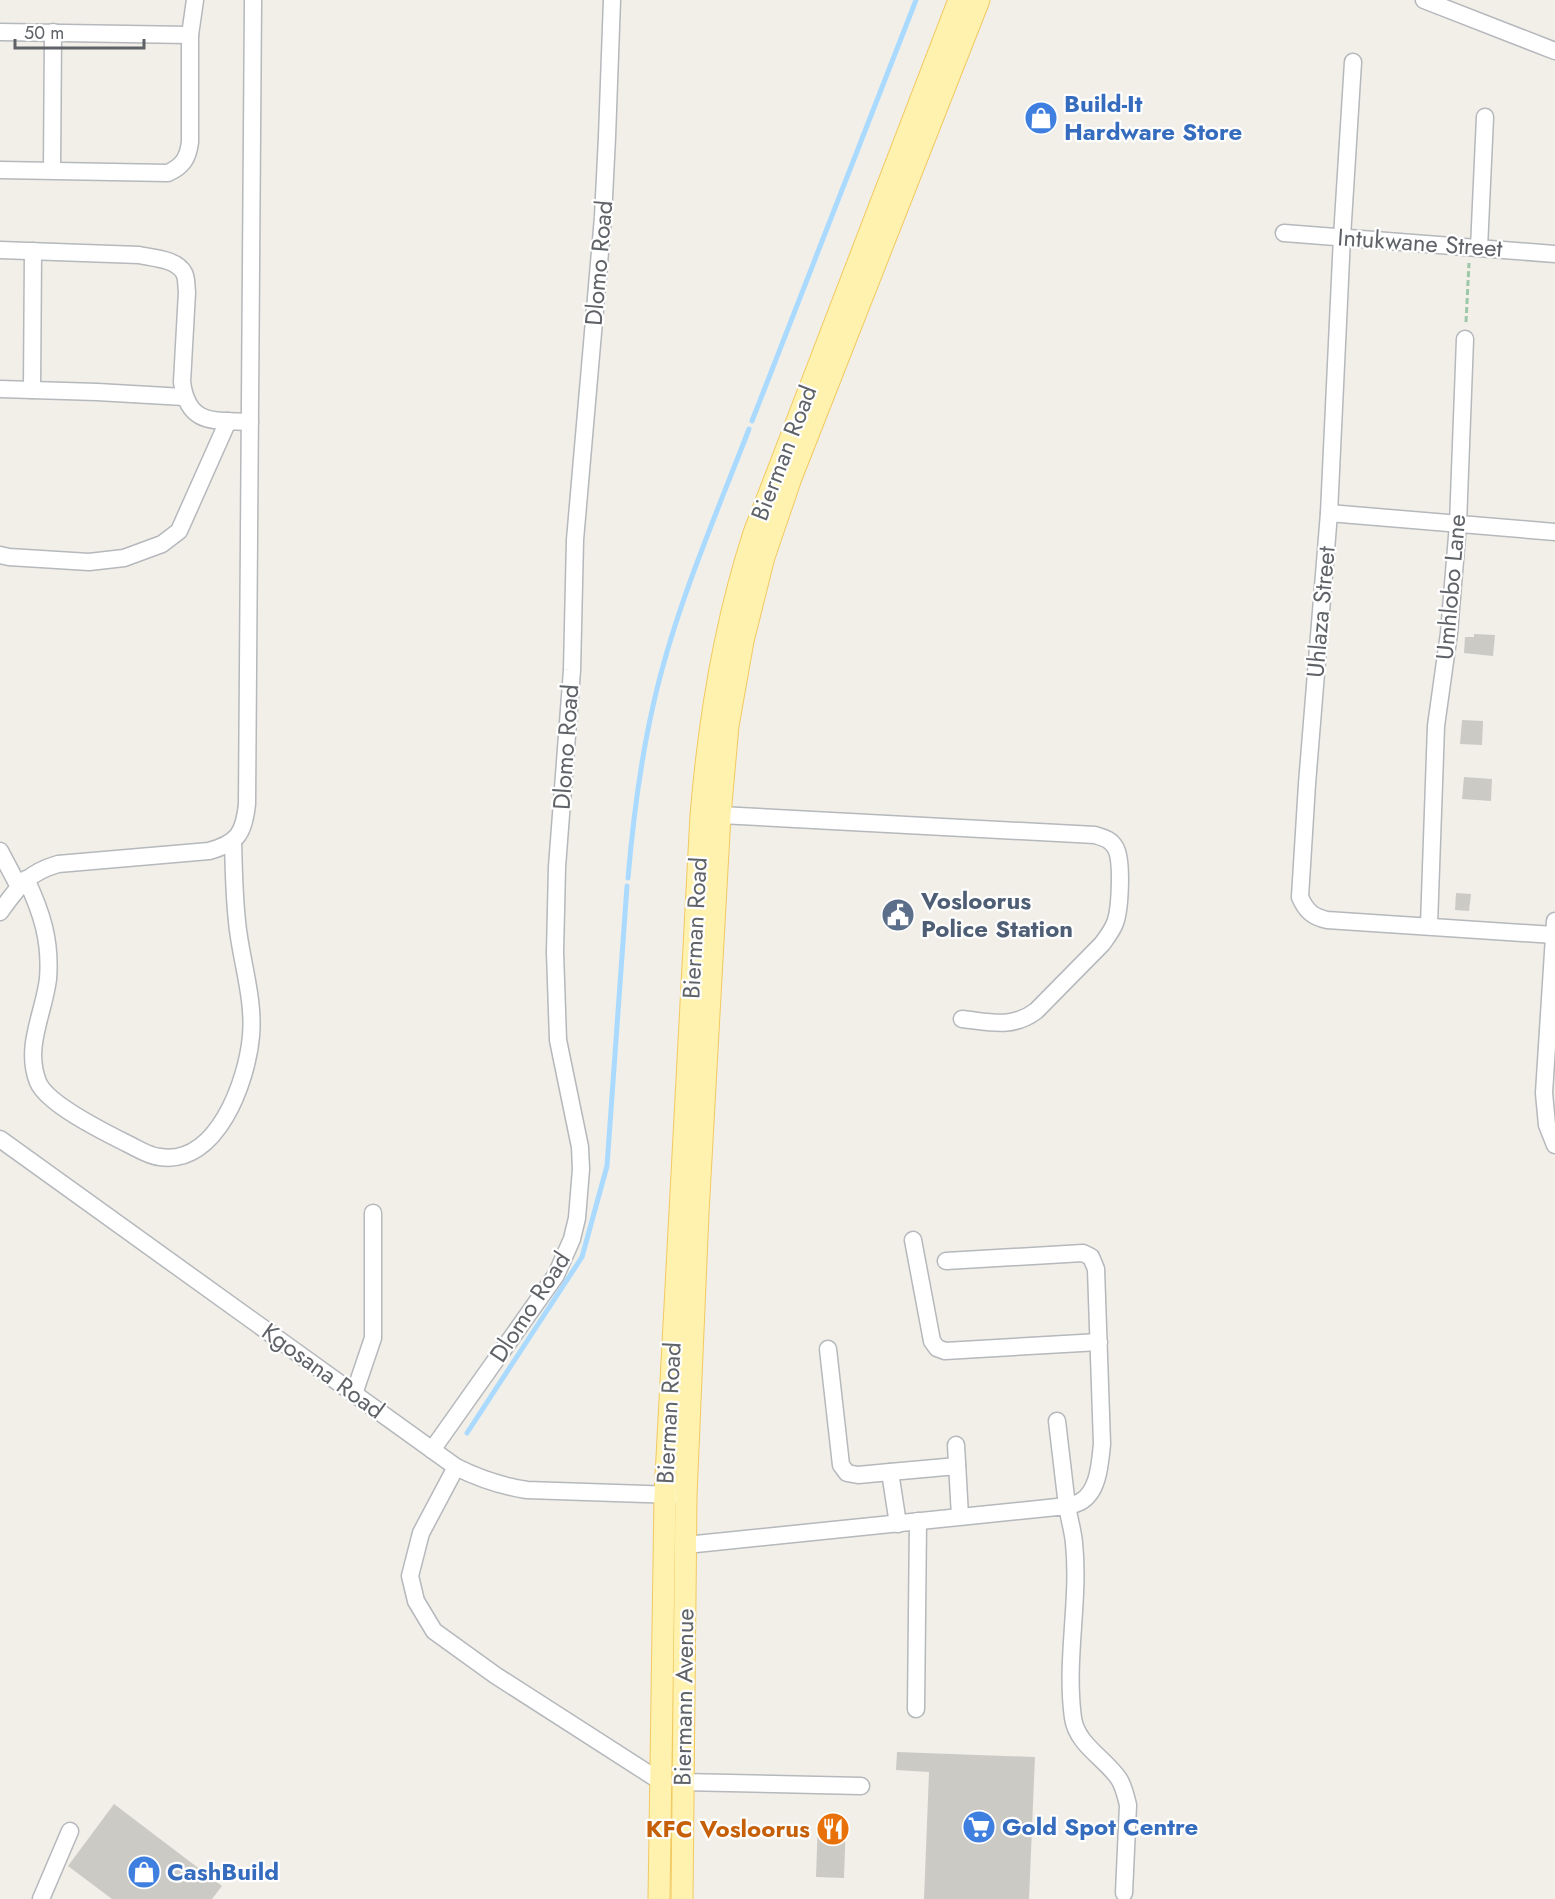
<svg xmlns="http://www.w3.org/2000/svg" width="1555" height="1899" viewBox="0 0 1555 1899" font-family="Jost,sans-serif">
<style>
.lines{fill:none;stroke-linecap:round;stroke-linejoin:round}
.stream{stroke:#aadaff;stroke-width:5}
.building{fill:#cccac5}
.minor-casing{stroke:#b5b8bc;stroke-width:19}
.major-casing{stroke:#f2c960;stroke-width:23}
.path{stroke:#9cc7a9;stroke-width:3;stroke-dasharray:6 3;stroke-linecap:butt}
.minor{stroke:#fff;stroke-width:16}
.major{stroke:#fff2af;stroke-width:21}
.labels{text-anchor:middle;stroke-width:4.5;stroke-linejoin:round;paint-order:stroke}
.shop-label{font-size:24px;font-weight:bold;fill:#366cbe;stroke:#fff;text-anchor:start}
.street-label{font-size:24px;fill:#5f6368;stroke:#fff}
.service-label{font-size:24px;font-weight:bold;fill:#4e5e75;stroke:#fff;text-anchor:start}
.food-label{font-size:24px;font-weight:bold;fill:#c56008;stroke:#fff;text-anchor:end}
</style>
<rect width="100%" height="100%" fill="#f1efe8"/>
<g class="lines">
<g class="stream">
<path d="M752 421 916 0"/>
<path d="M628 878C633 820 640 763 653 706 674 611 714 520 749 429"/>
<path d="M467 1433 582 1257 607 1166 627 886"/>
</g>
</g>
<g class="building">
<path d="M1474 634 1495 635 1493 656 1464 653 1465 637H1474Z"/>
<path d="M1462 720 1483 721 1482 745 1460 744Z"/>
<path d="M1464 777 1492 779 1491 801 1462 799Z"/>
<path d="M1456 893 1471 894 1469 911 1455 910Z"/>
<path d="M897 1752 1035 1757 1029 1899H924L929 1772 896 1770Z"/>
<path d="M114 1804 222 1886 212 1899H112L68 1866Z"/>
<path d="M818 1820 846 1821 844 1878 816 1877Z"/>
</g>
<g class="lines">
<defs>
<g id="minor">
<path d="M1424 0 1555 51"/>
<path d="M0 32 190 35"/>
<path d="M1353 62 1342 237 1329 513 1307 784 1300 897C1306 911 1313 917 1327 920L1554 935"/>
<path d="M0 170 168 173C183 166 188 158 190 142V35L195 0"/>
<path d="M52 170 53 32"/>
<path d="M1284 233 1555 254"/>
<path d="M1479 248 1485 117"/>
<path d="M0 250 139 255C153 258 177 259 184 273 187 278 186 286 187 292L182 382C188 426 214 420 250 422"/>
<path d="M0 389 97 392 184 397"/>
<path d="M32 390 33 251"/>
<path d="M1329 513 1555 532"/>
<path d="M0 555 9 557 89 562 124 558 162 544 179 531 228 421"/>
<path d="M720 815 1095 835C1104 838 1110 839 1115 847 1123 859 1120 910 1115 923 1112 931 1107 937 1102 944L1036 1011C1012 1029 990 1022 962 1019"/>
<path d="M0 851 19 887"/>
<path d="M26 879C42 913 51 941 48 979 44 1013 24 1047 38 1082 47 1104 104 1132 126 1143 137 1148 148 1156 160 1157 217 1166 247 1081 251 1036 254 1003 244 970 239 937 234 906 234 874 233 842"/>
<path d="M0 912C18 887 27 873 58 864L209 851C238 843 244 833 247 804L253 0"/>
<path d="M1555 921 1544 1093 1547 1125 1555 1145"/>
<path d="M1429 925 1436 726 1449 633 1458 524 1465 339"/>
<path d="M0 1139 456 1467C480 1479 501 1486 527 1490L675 1495"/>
<path d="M913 1240 932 1341 937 1348 945 1351 1099 1342"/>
<path d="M946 1261 1083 1253 1091 1257 1096 1269 1102 1444C1100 1462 1099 1492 1080 1502 1076 1504 1071 1505 1067 1506L1057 1421"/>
<path d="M828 1349 841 1465 847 1473 858 1475 890 1472"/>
<path d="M354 1394 373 1338V1213"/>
<path d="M956 1445 960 1516"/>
<path d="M432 1450 556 1275 572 1239 577 1218 581 1169 580 1147 558 1040 555 952 557 867 572 670 575 540 603 217 607 137 612 0"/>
<path d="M456 1467 421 1533 410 1576 416 1601 434 1631 495 1675 660 1781"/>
<path d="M898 1524 890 1472 957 1466"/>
<path d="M686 1545 1067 1506C1069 1518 1073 1531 1074 1543 1080 1601 1065 1660 1073 1718 1077 1745 1105 1758 1119 1779 1124 1787 1126 1797 1128 1805L1124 1893"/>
<path d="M916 1709 918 1521"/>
<path d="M682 1782 861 1786"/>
<path d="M41 1899 70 1831"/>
</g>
<g id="major">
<path d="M659 1899 665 1495 701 815C709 719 724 625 754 533L959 0"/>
<path d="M682 1899 686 1496 698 1213 720 815 728 726 743 641 764 557 791 478 979 0"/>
</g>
</defs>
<use href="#minor" class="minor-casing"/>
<use href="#major" class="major-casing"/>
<path class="path" d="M1466 322 1469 263"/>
<use href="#minor" class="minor"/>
<use href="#major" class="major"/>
</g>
<defs>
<symbol id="shop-disc" viewBox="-11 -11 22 22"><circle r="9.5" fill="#3f7fe0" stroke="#fff"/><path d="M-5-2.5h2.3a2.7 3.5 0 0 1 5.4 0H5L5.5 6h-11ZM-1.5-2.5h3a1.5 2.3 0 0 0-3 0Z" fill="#fff"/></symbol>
<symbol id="civic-disc" viewBox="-11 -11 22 22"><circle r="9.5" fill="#5c6f8a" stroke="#fff"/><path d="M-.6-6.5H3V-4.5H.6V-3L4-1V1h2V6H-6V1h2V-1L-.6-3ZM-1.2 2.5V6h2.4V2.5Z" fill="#fff"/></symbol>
<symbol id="supermarket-disc" viewBox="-11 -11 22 22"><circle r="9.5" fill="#3f7fe0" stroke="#fff"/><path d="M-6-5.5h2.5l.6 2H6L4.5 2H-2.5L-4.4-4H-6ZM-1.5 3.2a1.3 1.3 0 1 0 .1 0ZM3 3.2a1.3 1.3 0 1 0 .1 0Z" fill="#fff"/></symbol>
<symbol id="restaurant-disc" viewBox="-11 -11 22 22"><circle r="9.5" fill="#e8710a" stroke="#fff"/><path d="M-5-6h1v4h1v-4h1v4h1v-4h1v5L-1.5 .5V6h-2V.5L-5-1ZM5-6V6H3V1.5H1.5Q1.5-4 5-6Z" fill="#fff"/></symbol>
</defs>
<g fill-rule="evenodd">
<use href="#shop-disc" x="1022" y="99" width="38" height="38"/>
<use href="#civic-disc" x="879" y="896" width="38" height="38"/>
<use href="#supermarket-disc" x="960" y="1808" width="38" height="38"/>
<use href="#restaurant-disc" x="814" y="1810" width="38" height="38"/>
<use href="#shop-disc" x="125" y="1853" width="38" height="38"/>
</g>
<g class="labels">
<g class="shop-label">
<text x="1064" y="112">Build-It<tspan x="1064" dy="28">Hardware Store</tspan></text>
<text x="1002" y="1835">Gold Spot Centre</text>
<text x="167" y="1880">CashBuild</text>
</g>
<g class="street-label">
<text transform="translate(1420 243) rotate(4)" y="8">Intukwane Street</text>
<text transform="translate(599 263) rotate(-85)" y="8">Dlomo Road</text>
<text transform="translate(784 453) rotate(-69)" y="8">Bierman Road</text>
<text transform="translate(1451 587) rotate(-85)" y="8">Umhlobo Lane</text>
<text transform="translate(1321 612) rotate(-85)" y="8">Uhlaza Street</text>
<text transform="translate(566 747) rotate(-86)" y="8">Dlomo Road</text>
<text transform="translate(695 928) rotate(-87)" y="8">Bierman Road</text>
<text transform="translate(530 1307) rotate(-57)" y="8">Dlomo Road</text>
<text transform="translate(323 1371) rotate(36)" y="8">Kgosana Road</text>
<text transform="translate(669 1413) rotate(-87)" y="8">Bierman Road</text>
<text transform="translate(684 1697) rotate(-89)" y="8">Biermann Avenue</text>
</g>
<g class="service-label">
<text x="921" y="909">Vosloorus<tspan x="921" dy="28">Police Station</tspan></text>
</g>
<g class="food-label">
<text x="810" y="1837">KFC Vosloorus</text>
</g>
</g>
<path d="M15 39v9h129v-9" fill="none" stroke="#5f6368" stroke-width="3"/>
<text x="24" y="39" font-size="18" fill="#5f6368" stroke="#ffffff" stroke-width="4.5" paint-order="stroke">50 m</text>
</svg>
